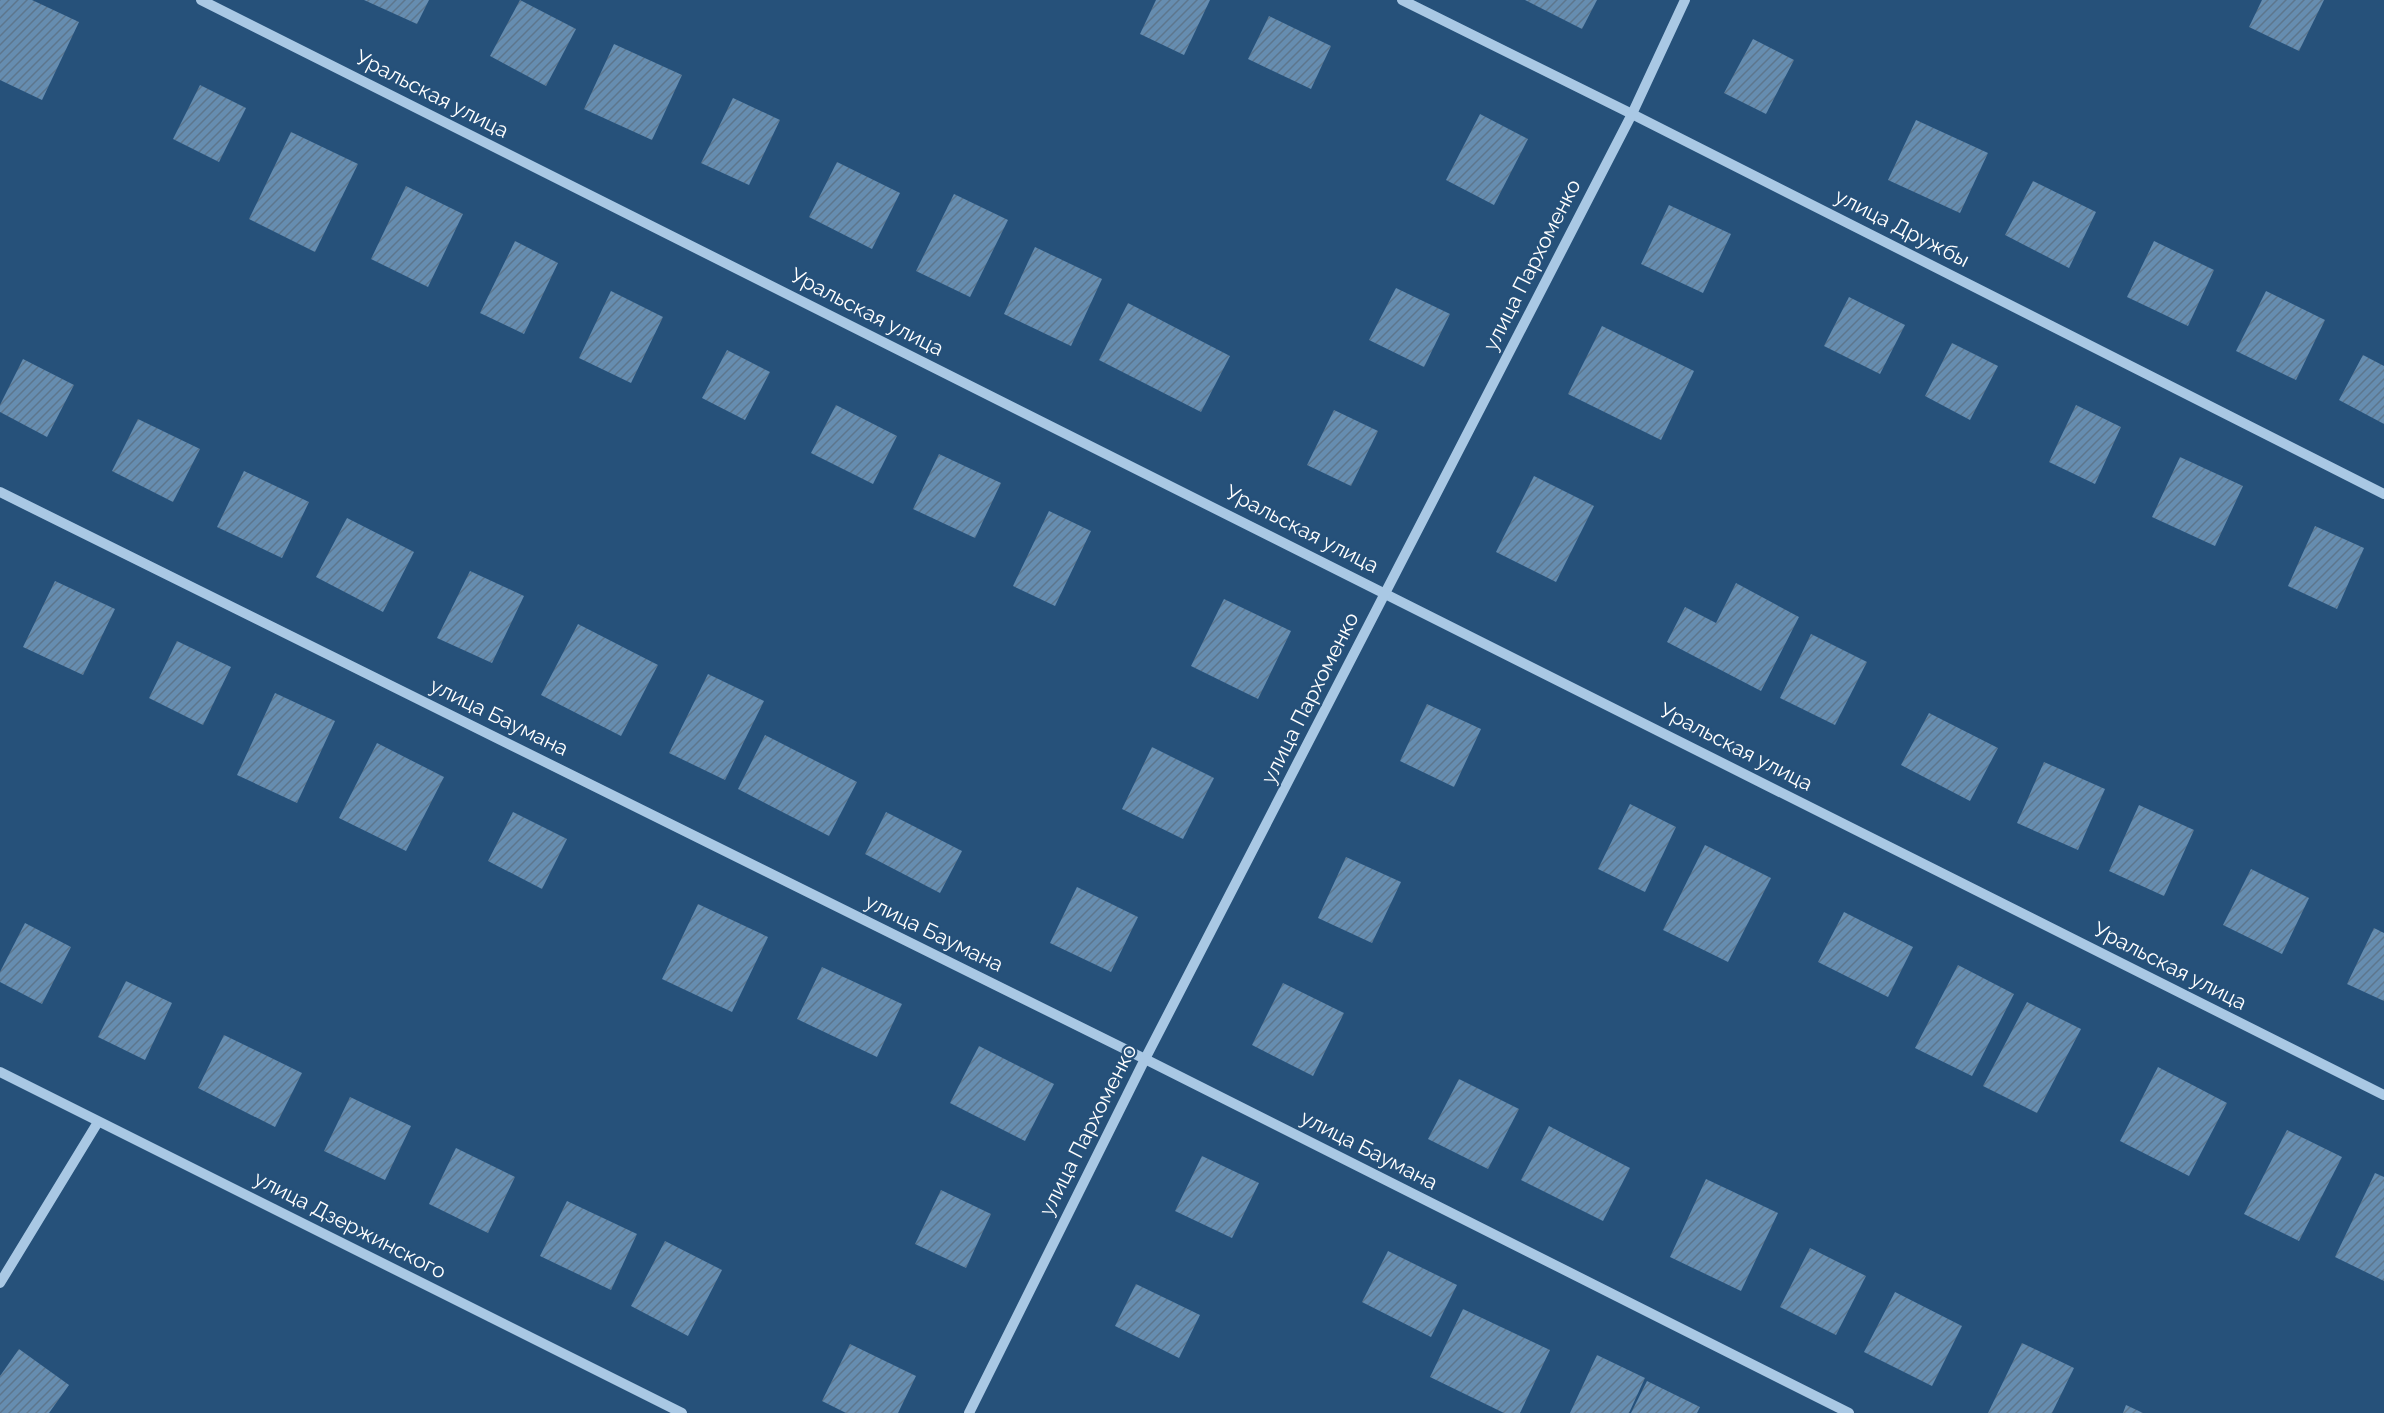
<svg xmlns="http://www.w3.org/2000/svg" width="2384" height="1413" viewBox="0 0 2384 1413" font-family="Raleway,sans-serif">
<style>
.building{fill:url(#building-hatch)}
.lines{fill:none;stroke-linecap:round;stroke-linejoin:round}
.minor{stroke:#a9c8e4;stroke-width:10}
.labels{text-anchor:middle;stroke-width:4.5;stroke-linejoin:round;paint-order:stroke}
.street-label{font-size:21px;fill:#fff;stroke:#26517a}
</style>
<defs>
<pattern id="building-hatch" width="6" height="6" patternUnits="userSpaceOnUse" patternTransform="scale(1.5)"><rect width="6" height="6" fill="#668db0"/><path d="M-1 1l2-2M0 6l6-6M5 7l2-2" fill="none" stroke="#5d768d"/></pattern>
</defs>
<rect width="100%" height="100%" fill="#26517a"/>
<g class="building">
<path d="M0 0H32L79 22 42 100 0 80Z"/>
<path d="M364 0H429L417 24Z"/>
<path d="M520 0 576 29 546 86 490 56Z"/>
<path d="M1156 0H1210L1184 55 1140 34Z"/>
<path d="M1525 0H1597L1582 29Z"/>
<path d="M2262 0H2324L2299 51 2249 27Z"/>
<path d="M1269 16 1331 46 1311 89 1248 59Z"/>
<path d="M1753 39 1794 60 1766 114 1724 93Z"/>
<path d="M614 44 682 75 652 140 584 109Z"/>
<path d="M200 85 246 108 219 162 173 139Z"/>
<path d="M733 98 780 120 749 185 701 163Z"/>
<path d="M1480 114 1528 139 1494 205 1446 180Z"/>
<path d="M1916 120 1988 153 1960 213 1888 180Z"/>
<path d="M291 132 358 164 315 252 249 219Z"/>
<path d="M837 162 900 193 872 249 809 217Z"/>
<path d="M2033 181 2096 212 2069 268 2005 235Z"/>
<path d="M406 186 463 214 428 287 371 259Z"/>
<path d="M954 194 1008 220 970 297 916 271Z"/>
<path d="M1669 205 1731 234 1703 293 1641 264Z"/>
<path d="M515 241 558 263 524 334 480 313Z"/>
<path d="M2154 241 2214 270 2188 326 2127 297Z"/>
<path d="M1035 247 1102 279 1071 346 1004 314Z"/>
<path d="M1396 288 1450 314 1424 367 1369 340Z"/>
<path d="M611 291 663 317 631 383 579 358Z"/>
<path d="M2266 291 2325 320 2296 380 2236 351Z"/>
<path d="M1849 297 1905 325 1880 374 1824 346Z"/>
<path d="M1128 303 1230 356 1201 412 1099 360Z"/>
<path d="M1602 326 1694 371 1661 440 1568 394Z"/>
<path d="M1952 343 1998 366 1970 420 1925 396Z"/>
<path d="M727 350 770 372 745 420 702 398Z"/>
<path d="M2363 355 2384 366V424L2339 400Z"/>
<path d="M23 359 74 385 47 437 0 412V405Z"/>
<path d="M836 405 897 436 873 484 811 453Z"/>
<path d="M2076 405 2121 427 2095 484 2049 462Z"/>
<path d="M1334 410 1378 431 1351 486 1307 465Z"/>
<path d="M138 419 200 449 173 502 112 471Z"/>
<path d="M939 454 1001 483 975 538 913 509Z"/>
<path d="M2180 457 2243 486 2215 546 2152 517Z"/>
<path d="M244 471 309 502 282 558 217 527Z"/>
<path d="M1534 476 1594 506 1556 582 1496 552Z"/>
<path d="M1049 511 1091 531 1055 606 1013 586Z"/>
<path d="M347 518 414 552 383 612 316 577Z"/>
<path d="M2315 526 2364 548 2337 609 2288 586Z"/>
<path d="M470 571 524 596 492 663 437 638Z"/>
<path d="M55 581 115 609 83 675 23 647Z"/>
<path d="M1736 583 1799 617 1761 691 1667 642 1685 607 1716 623Z"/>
<path d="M1224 599 1291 631 1258 699 1191 666Z"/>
<path d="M578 624 658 665 621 736 541 695Z"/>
<path d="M1811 634 1867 662 1835 725 1780 698Z"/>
<path d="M177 641 231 667 203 725 149 698Z"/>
<path d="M708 674 764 701 725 780 669 753Z"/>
<path d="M275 693 335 721 297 803 237 775Z"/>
<path d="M1427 704 1481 729 1454 787 1400 761Z"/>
<path d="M1929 713 1998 748 1970 801 1901 765Z"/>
<path d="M765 735 857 782 829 836 738 789Z"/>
<path d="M377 743 444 777 406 851 339 818Z"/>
<path d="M1152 747 1214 778 1183 839 1122 809Z"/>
<path d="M2044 762 2105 789 2078 850 2017 823Z"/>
<path d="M1630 804 1676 827 1645 892 1598 869Z"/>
<path d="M2139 805 2194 830 2164 896 2109 871Z"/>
<path d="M513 812 567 839 542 889 488 861Z"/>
<path d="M886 812 962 851 940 893 865 854Z"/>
<path d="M1705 845 1771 878 1728 962 1663 930Z"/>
<path d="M1346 857 1401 882 1372 943 1318 918Z"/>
<path d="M2251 869 2309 898 2282 954 2223 925Z"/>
<path d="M1077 887 1138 917 1111 972 1050 943Z"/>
<path d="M698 904 768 937 732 1012 662 979Z"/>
<path d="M1844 912 1913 947 1888 997 1818 962Z"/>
<path d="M25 923 71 947 42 1004 0 982V972Z"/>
<path d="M2374 928 2384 933V1001L2347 984Z"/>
<path d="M1958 965 2014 994 1972 1076 1915 1048Z"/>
<path d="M822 967 902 1004 877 1057 797 1019Z"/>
<path d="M126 981 172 1003 145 1060 98 1037Z"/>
<path d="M1283 983 1344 1013 1313 1076 1252 1045Z"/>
<path d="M2027 1002 2081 1029 2037 1113 1983 1086Z"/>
<path d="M224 1035 302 1073 275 1127 198 1088Z"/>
<path d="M979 1046 1054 1084 1025 1141 950 1103Z"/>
<path d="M2158 1067 2227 1103 2189 1176 2120 1141Z"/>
<path d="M1459 1079 1519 1109 1488 1169 1428 1139Z"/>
<path d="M350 1097 411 1126 385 1180 324 1151Z"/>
<path d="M1549 1126 1630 1168 1603 1221 1521 1180Z"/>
<path d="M2287 1130 2342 1157 2299 1241 2244 1214Z"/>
<path d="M456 1148 515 1177 488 1233 429 1204Z"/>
<path d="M1202 1156 1259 1183 1232 1238 1175 1211Z"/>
<path d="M2375 1173 2384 1177V1281L2335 1257Z"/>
<path d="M1706 1179 1778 1213 1741 1291 1670 1257Z"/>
<path d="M941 1190 991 1214 966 1268 915 1244Z"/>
<path d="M567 1201 637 1234 611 1290 540 1256Z"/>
<path d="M665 1241 722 1270 688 1336 631 1306Z"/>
<path d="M1810 1248 1866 1276 1836 1335 1780 1307Z"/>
<path d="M1388 1251 1457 1285 1431 1337 1362 1302Z"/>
<path d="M1136 1284 1200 1315 1179 1358 1115 1326Z"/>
<path d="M1895 1292 1962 1326 1932 1386 1864 1352Z"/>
<path d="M1463 1309 1550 1350 1520 1413H1504L1430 1377Z"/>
<path d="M2022 1343 2074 1368 2052 1413H1988Z"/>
<path d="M850 1344 916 1376 898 1413H846L822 1401Z"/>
<path d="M19 1349 69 1385 49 1413H0V1376Z"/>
<path d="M1597 1355 1645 1378 1629 1413H1570Z"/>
<path d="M1647 1381 1700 1407 1697 1413H1631Z"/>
<path d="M2126 1405 2143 1413H2123Z"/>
</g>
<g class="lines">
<g class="minor">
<path d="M201 0 2384 1095"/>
<path d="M1402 0 1632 114 2384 494"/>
<path d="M0 492 1145 1059 1849 1413"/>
<path d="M0 1072 682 1413"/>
<path d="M0 1283 98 1122"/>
<path d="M969 1413 1145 1059 1632 114 1685 0"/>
</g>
</g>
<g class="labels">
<g class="street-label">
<text transform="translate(432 94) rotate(27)" y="7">Уральская улица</text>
<text transform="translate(1902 228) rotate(27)" y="7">улица Дружбы</text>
<text transform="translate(1532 265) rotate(-63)" y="7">улица Пархоменко</text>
<text transform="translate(867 312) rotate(27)" y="7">Уральская улица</text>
<text transform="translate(1302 529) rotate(27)" y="7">Уральская улица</text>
<text transform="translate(1310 698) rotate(-63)" y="7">улица Пархоменко</text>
<text transform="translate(499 717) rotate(26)" y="7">улица Баумана</text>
<text transform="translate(1736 747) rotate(27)" y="7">Уральская улица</text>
<text transform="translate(934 933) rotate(26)" y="7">улица Баумана</text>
<text transform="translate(2170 966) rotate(27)" y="7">Уральская улица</text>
<text transform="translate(1088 1130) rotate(-63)" y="7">улица Пархоменко</text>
<text transform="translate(1369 1150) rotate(27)" y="7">улица Баумана</text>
<text transform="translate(350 1225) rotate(27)" y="7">улица Дзержинского</text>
</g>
</g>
</svg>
